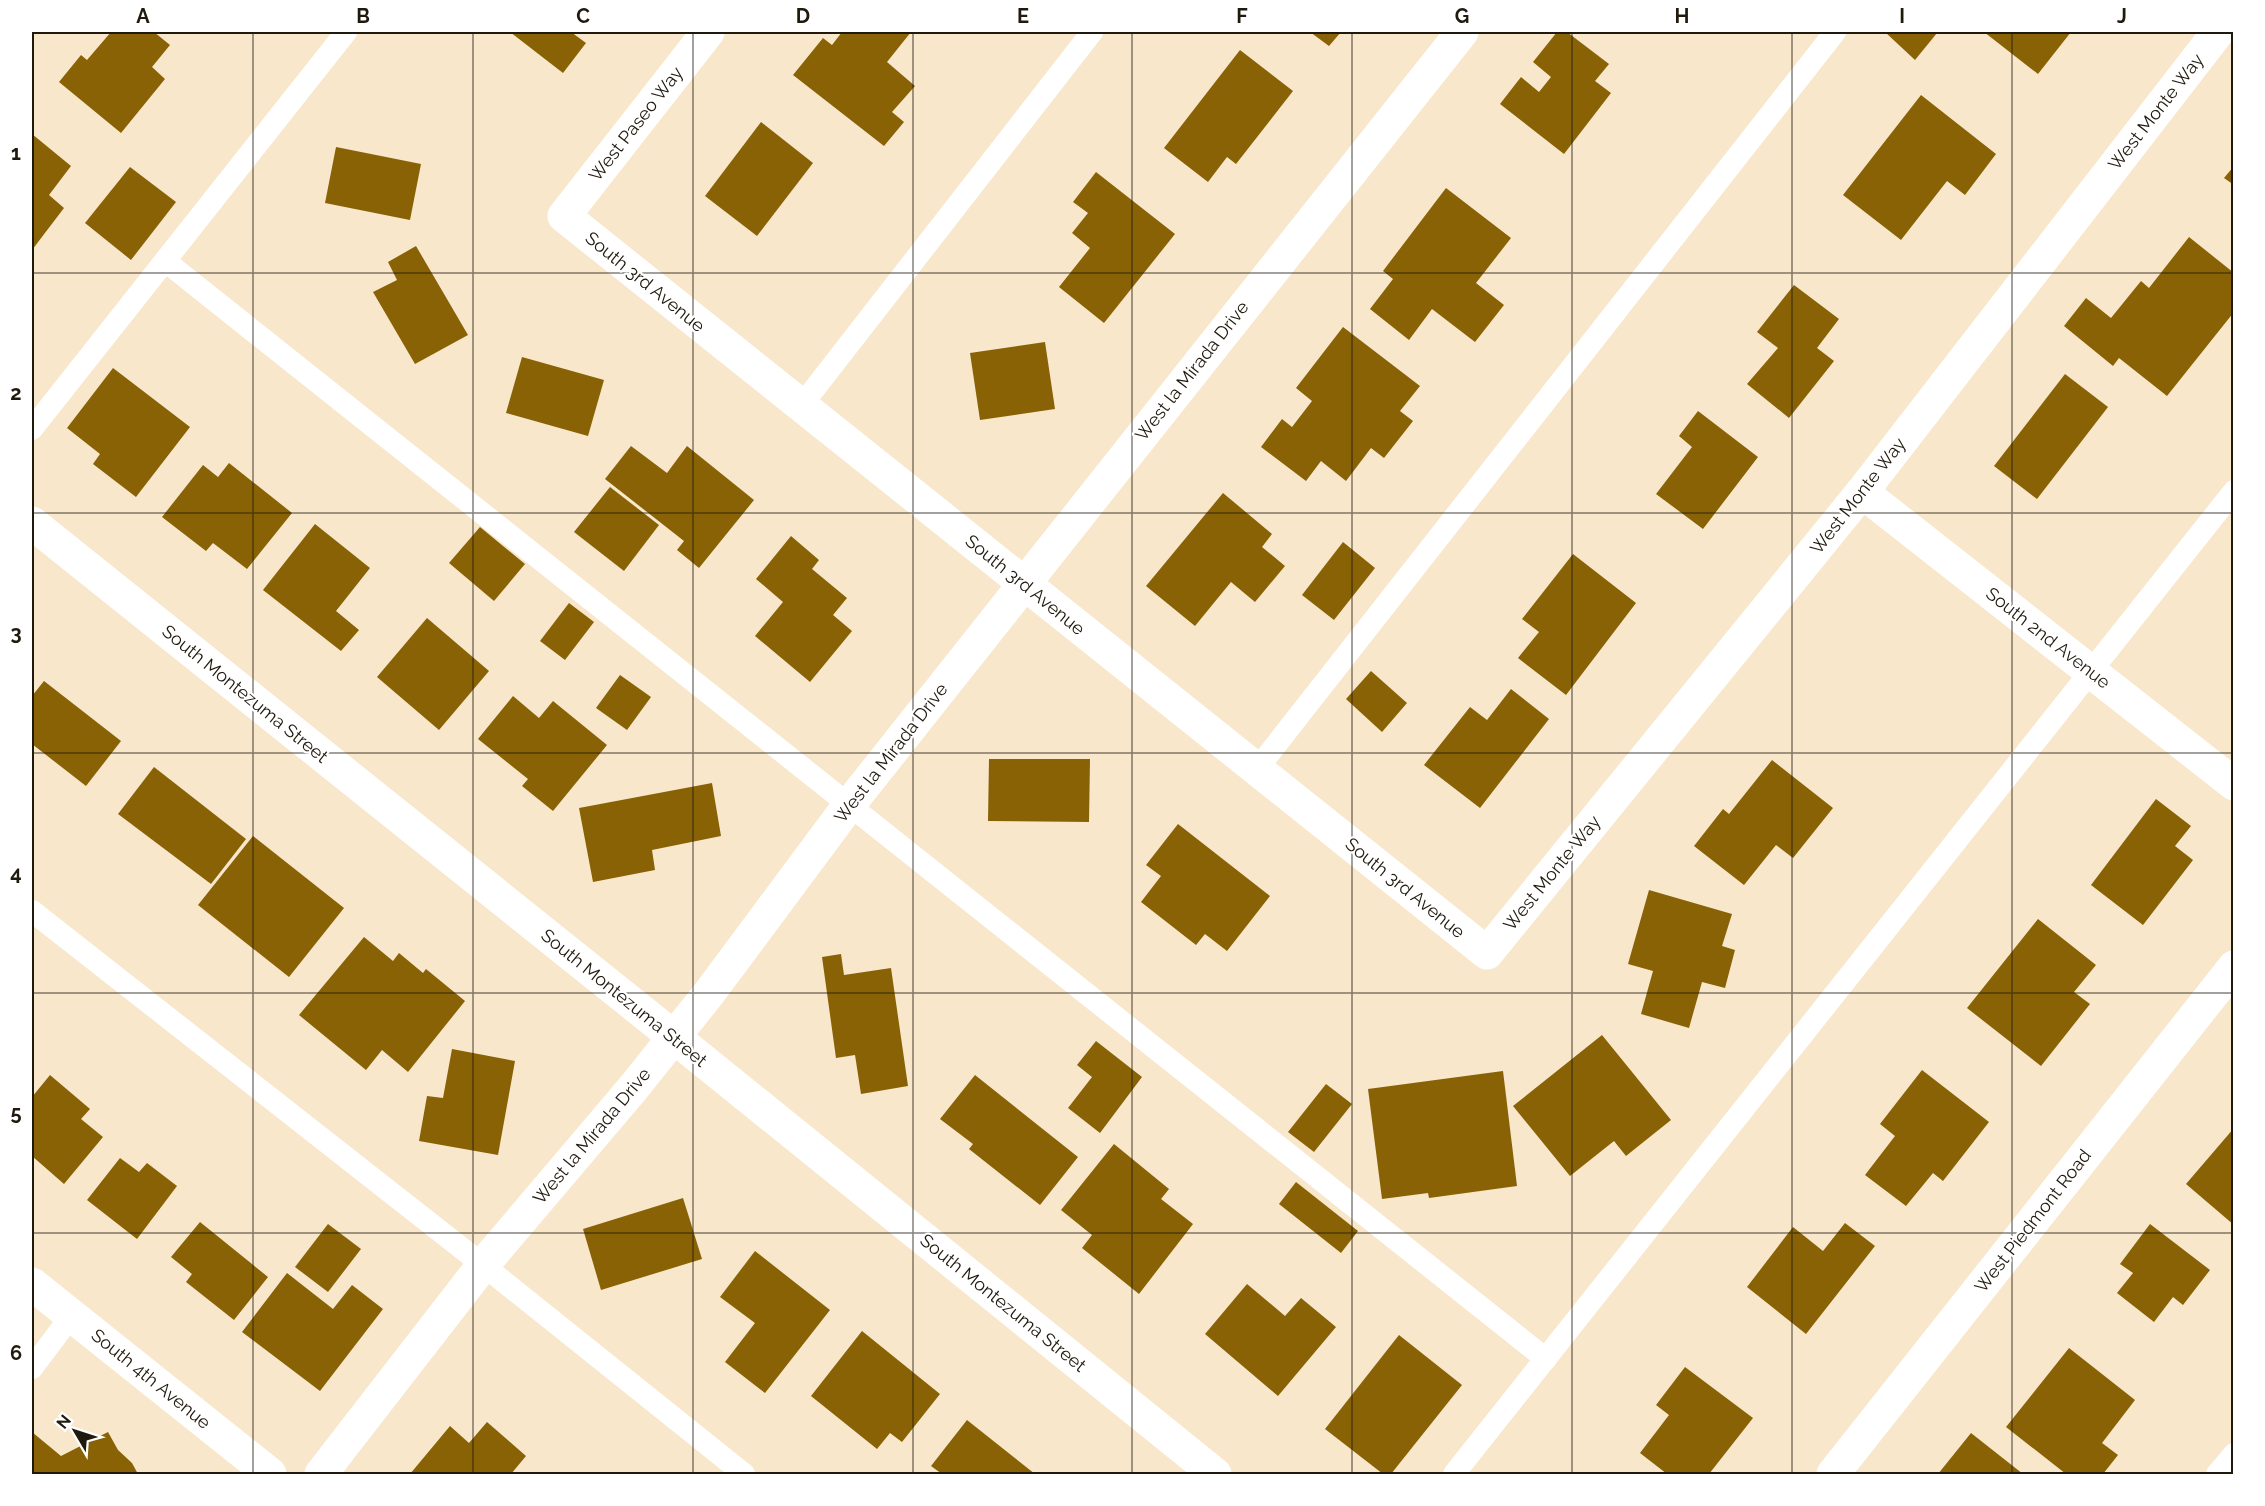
<svg xmlns="http://www.w3.org/2000/svg" width="2265" height="1506" viewBox="0 0 2265 1506" font-family="Raleway,sans-serif">
<style>
.building{fill:#886204}
.lines{fill:none;stroke-linecap:round;stroke-linejoin:round}
.service{stroke:#fff;stroke-width:22}
.minor{stroke:#fff;stroke-width:33}
.grid{fill:none;stroke:#1f190e;stroke-width:1.5;stroke-opacity:0.55}
.labels{text-anchor:middle;stroke-width:4.5;stroke-linejoin:round;paint-order:stroke}
.street-label{font-size:18px;fill:#1f190e;stroke:#fff}
.neatline{fill:none;stroke:#1f190e;stroke-width:2}
.grid-label{font-size:20px;text-anchor:middle;font-weight:bold;fill:#1f190e}
</style>
<rect width="100%" height="100%" fill="#f8e7cb"/>
<g class="building">
<path d="M111 32H154L170 45 152 67 165 79 121 133 59 82 81 55 87 60Z"/>
<path d="M510 32H571L586 43 563 73Z"/>
<path d="M842 32H911L887 62 915 86 892 112 904 122 884 146 793 75 823 38 832 45Z"/>
<path d="M1310 32H1341L1329 46Z"/>
<path d="M1557 32H1567L1609 64 1595 81 1611 93 1564 154 1500 104 1521 77 1539 92 1551 77 1533 62Z"/>
<path d="M1885 32H1935L1937 33 1915 60Z"/>
<path d="M1984 32H2071L2038 74Z"/>
<path d="M1240 50 1293 91 1236 164 1227 157 1208 182 1164 148Z"/>
<path d="M1921 95 1996 154 1965 195 1947 181 1901 240 1843 195Z"/>
<path d="M761 122 813 163 757 236 705 196Z"/>
<path d="M32 134 71 166 49 195 64 208 32 250Z"/>
<path d="M336 147 421 164 410 220 325 203Z"/>
<path d="M2234 166V185L2224 178Z"/>
<path d="M130 167 176 202 131 260 85 223Z"/>
<path d="M1096 172 1175 234 1104 323 1059 287 1090 248 1072 233 1088 213 1073 202Z"/>
<path d="M1446 188 1511 238 1476 283 1504 305 1475 342 1432 309 1409 340 1370 309 1393 279 1383 271Z"/>
<path d="M2189 237 2234 273V312L2167 396 2119 358 2113 366 2064 326 2086 298 2111 318 2141 281 2149 288Z"/>
<path d="M416 246 468 335 415 364 373 292 397 280 388 262Z"/>
<path d="M1794 285 1839 319 1817 348 1834 361 1789 418 1747 384 1778 348 1757 332Z"/>
<path d="M1343 327 1420 386 1400 411 1413 421 1384 458 1371 448 1346 481 1321 461 1306 481 1261 447 1282 419 1292 427 1312 401 1296 388Z"/>
<path d="M1045 342 1055 409 980 420 970 353Z"/>
<path d="M522 357 604 380 588 436 506 413Z"/>
<path d="M113 368 190 427 136 497 93 464 100 454 67 428Z"/>
<path d="M2065 374 2108 407 2037 499 1994 466Z"/>
<path d="M1698 411 1758 457 1703 529 1656 494 1692 447 1679 436Z"/>
<path d="M631 446 667 473 687 446 754 500 699 568 677 550 684 541 605 479Z"/>
<path d="M229 463 292 513 247 569 213 543 206 551 162 517 203 465 218 477Z"/>
<path d="M610 487 659 525 624 571 574 532Z"/>
<path d="M1223 493 1272 534 1262 547 1285 566 1255 602 1231 582 1195 626 1146 586Z"/>
<path d="M315 524 370 568 336 611 359 630 341 651 263 590Z"/>
<path d="M480 527 525 564 494 601 449 563Z"/>
<path d="M791 536 819 560 812 569 847 598 833 615 852 631 810 682 755 636 783 602 756 579Z"/>
<path d="M1343 542 1375 568 1334 620 1302 595Z"/>
<path d="M1573 554 1636 603 1566 695 1518 658 1539 632 1522 619Z"/>
<path d="M569 603 594 622 565 660 540 641Z"/>
<path d="M427 618 489 671 439 730 377 677Z"/>
<path d="M1371 671 1407 703 1382 732 1346 699Z"/>
<path d="M620 675 651 697 627 730 596 708Z"/>
<path d="M44 681 121 741 86 786 32 744V696Z"/>
<path d="M1511 689 1549 719 1480 808 1424 765 1470 707 1487 720Z"/>
<path d="M513 696 539 718 553 701 607 745 553 811 522 786 528 779 478 739Z"/>
<path d="M989 759H1090L1089 822 988 821Z"/>
<path d="M1772 760 1833 808 1793 858 1776 845 1744 885 1694 846 1723 809 1729 814Z"/>
<path d="M154 767 246 839 211 884 118 814Z"/>
<path d="M712 783 721 836 652 850 655 870 593 882 579 808Z"/>
<path d="M2156 799 2191 826 2175 846 2193 860 2143 925 2091 885Z"/>
<path d="M1178 824 1270 896 1227 951 1205 934 1196 945 1141 902 1161 876 1146 865Z"/>
<path d="M253 836 344 908 289 977 198 905Z"/>
<path d="M1649 890 1732 914 1722 946 1735 950 1725 988 1702 982 1689 1028 1641 1014 1653 971 1628 964Z"/>
<path d="M2038 919 2096 965 2074 992 2090 1004 2041 1066 1967 1008Z"/>
<path d="M364 937 393 961 399 953 423 973 426 969 465 1001 408 1072 382 1050 366 1070 299 1015Z"/>
<path d="M841 954 844 975 891 968 908 1086 861 1094 855 1055 836 1058 822 957Z"/>
<path d="M1602 1035 1671 1120 1626 1156 1614 1141 1570 1176 1513 1106Z"/>
<path d="M1096 1041 1142 1077 1100 1133 1068 1108 1092 1077 1077 1065Z"/>
<path d="M452 1049 515 1061 498 1155 419 1141 427 1096 443 1098Z"/>
<path d="M1922 1070 1989 1122 1943 1181 1933 1173 1906 1206 1865 1175 1895 1136 1880 1124Z"/>
<path d="M1503 1071 1517 1186 1429 1198 1428 1193 1382 1199 1368 1089Z"/>
<path d="M50 1075 90 1109 81 1119 103 1137 64 1184 32 1156V1097Z"/>
<path d="M975 1075 1078 1157 1040 1205 969 1149 973 1144 940 1119Z"/>
<path d="M1326 1084 1352 1104 1314 1152 1288 1132Z"/>
<path d="M2234 1128V1225L2186 1184Z"/>
<path d="M1114 1144 1169 1189 1161 1199 1193 1224 1139 1294 1082 1248 1092 1235 1061 1210Z"/>
<path d="M120 1158 139 1172 147 1163 177 1186 137 1239 87 1200Z"/>
<path d="M1296 1182 1358 1231 1341 1253 1279 1204Z"/>
<path d="M683 1198 702 1259 601 1290 583 1229Z"/>
<path d="M200 1222 268 1277 234 1320 186 1282 192 1274 171 1257Z"/>
<path d="M1845 1223 1875 1246 1806 1334 1747 1287 1793 1227 1823 1251Z"/>
<path d="M328 1224 361 1249 328 1292 295 1267Z"/>
<path d="M2150 1224 2210 1270 2183 1305 2173 1297 2154 1322 2117 1293 2133 1273 2120 1264Z"/>
<path d="M755 1251 830 1310 765 1393 725 1362 755 1323 720 1297Z"/>
<path d="M287 1273 333 1309 352 1285 383 1309 320 1391 242 1332Z"/>
<path d="M1247 1284 1285 1316 1301 1298 1336 1327 1278 1396 1205 1334Z"/>
<path d="M862 1331 940 1394 902 1442 890 1433 877 1449 811 1396Z"/>
<path d="M1399 1335 1462 1385 1391 1474H1383L1325 1429Z"/>
<path d="M2069 1348 2135 1400 2102 1443 2118 1455 2103 1474H2066L2006 1427Z"/>
<path d="M1685 1367 1753 1418 1709 1474H1667L1640 1453 1669 1415 1656 1405Z"/>
<path d="M967 1420 1035 1474H942L931 1466Z"/>
<path d="M487 1422 526 1456 511 1474H410L450 1426 469 1443Z"/>
<path d="M32 1432 61 1456 108 1432 118 1450 132 1463 138 1474H32Z"/>
<path d="M1971 1433 2023 1474H1938Z"/>
</g>
<g class="lines">
<g class="service">
<path d="M165 261 1546 1359"/>
<path d="M801 406 1092 32"/>
<path d="M32 429 346 32"/>
<path d="M1257 769 1835 32"/>
<path d="M32 911 483 1265 744 1474"/>
<path d="M32 1368 72 1315"/>
<path d="M1454 1474 2234 491"/>
<path d="M2217 1474 2234 1454"/>
</g>
<g class="minor">
<path d="M708 32 564 216 1487 953 1862 492 2218 32"/>
<path d="M1862 492 2234 784"/>
<path d="M32 523 674 1037 1215 1474"/>
<path d="M32 1284 270 1474"/>
<path d="M321 1474 483 1265 634 1087 710 992 849 805 1462 32"/>
<path d="M1833 1474 2234 967"/>
</g>
</g>
<path class="grid" d="M253 32V1474M473 32V1474M693 32V1474M913 32V1474M1132 32V1474M1352 32V1474M1572 32V1474M1792 32V1474M2012 32V1474M32 273H2234M32 513H2234M32 753H2234M32 993H2234M32 1233H2234"/>
<g class="labels">
<g class="street-label">
<text transform="translate(2156 112) rotate(-52)" y="6">West Monte Way</text>
<text transform="translate(636 124) rotate(-52)" y="6">West Paseo Way</text>
<text transform="translate(645 282) rotate(39)" y="6">South 3rd Avenue</text>
<text transform="translate(1192 371) rotate(-52)" y="6">West la Mirada Drive</text>
<text transform="translate(1858 496) rotate(-52)" y="6">West Monte Way</text>
<text transform="translate(1025 585) rotate(39)" y="6">South 3rd Avenue</text>
<text transform="translate(2048 638) rotate(38)" y="6">South 2nd Avenue</text>
<text transform="translate(245 694) rotate(39)" y="6">South Montezuma Street</text>
<text transform="translate(891 753) rotate(-52)" y="6">West la Mirada Drive</text>
<text transform="translate(1552 873) rotate(-51)" y="6">West Monte Way</text>
<text transform="translate(1405 888) rotate(39)" y="6">South 3rd Avenue</text>
<text transform="translate(624 998) rotate(39)" y="6">South Montezuma Street</text>
<text transform="translate(592 1136) rotate(-50)" y="6">West la Mirada Drive</text>
<text transform="translate(2033 1221) rotate(-52)" y="6">West Piedmont Road</text>
<text transform="translate(1003 1303) rotate(39)" y="6">South Montezuma Street</text>
<text transform="translate(151 1379) rotate(39)" y="6">South 4th Avenue</text>
</g>
</g>
<rect width="2265" height="1506" fill="none" stroke="#ffffff" stroke-width="66"/>
<g transform="translate(75 1431) rotate(309)" stroke="#ffffff" stroke-width="4.5" paint-order="stroke">
<path d="M0-4.5L10 22L0 15L-10 22Z" fill="#1f190e"/>
<text y="-9" font-size="16" font-weight="bold" text-anchor="middle" fill="#1f190e">N</text>
</g>
<rect x="33" y="33" width="2199" height="1440" class="neatline"/>
<g class="grid-label">
<text x="143" y="23">A</text>
<text x="363" y="23">B</text>
<text x="583" y="23">C</text>
<text x="803" y="23">D</text>
<text x="1023" y="23">E</text>
<text x="1242" y="23">F</text>
<text x="1462" y="23">G</text>
<text x="1682" y="23">H</text>
<text x="1902" y="23">I</text>
<text x="2122" y="23">J</text>
<text x="16" y="160">1</text>
<text x="16" y="400">2</text>
<text x="16" y="640">3</text>
<text x="16" y="880">4</text>
<text x="16" y="1120">5</text>
<text x="16" y="1360">6</text>
</g>
</svg>
